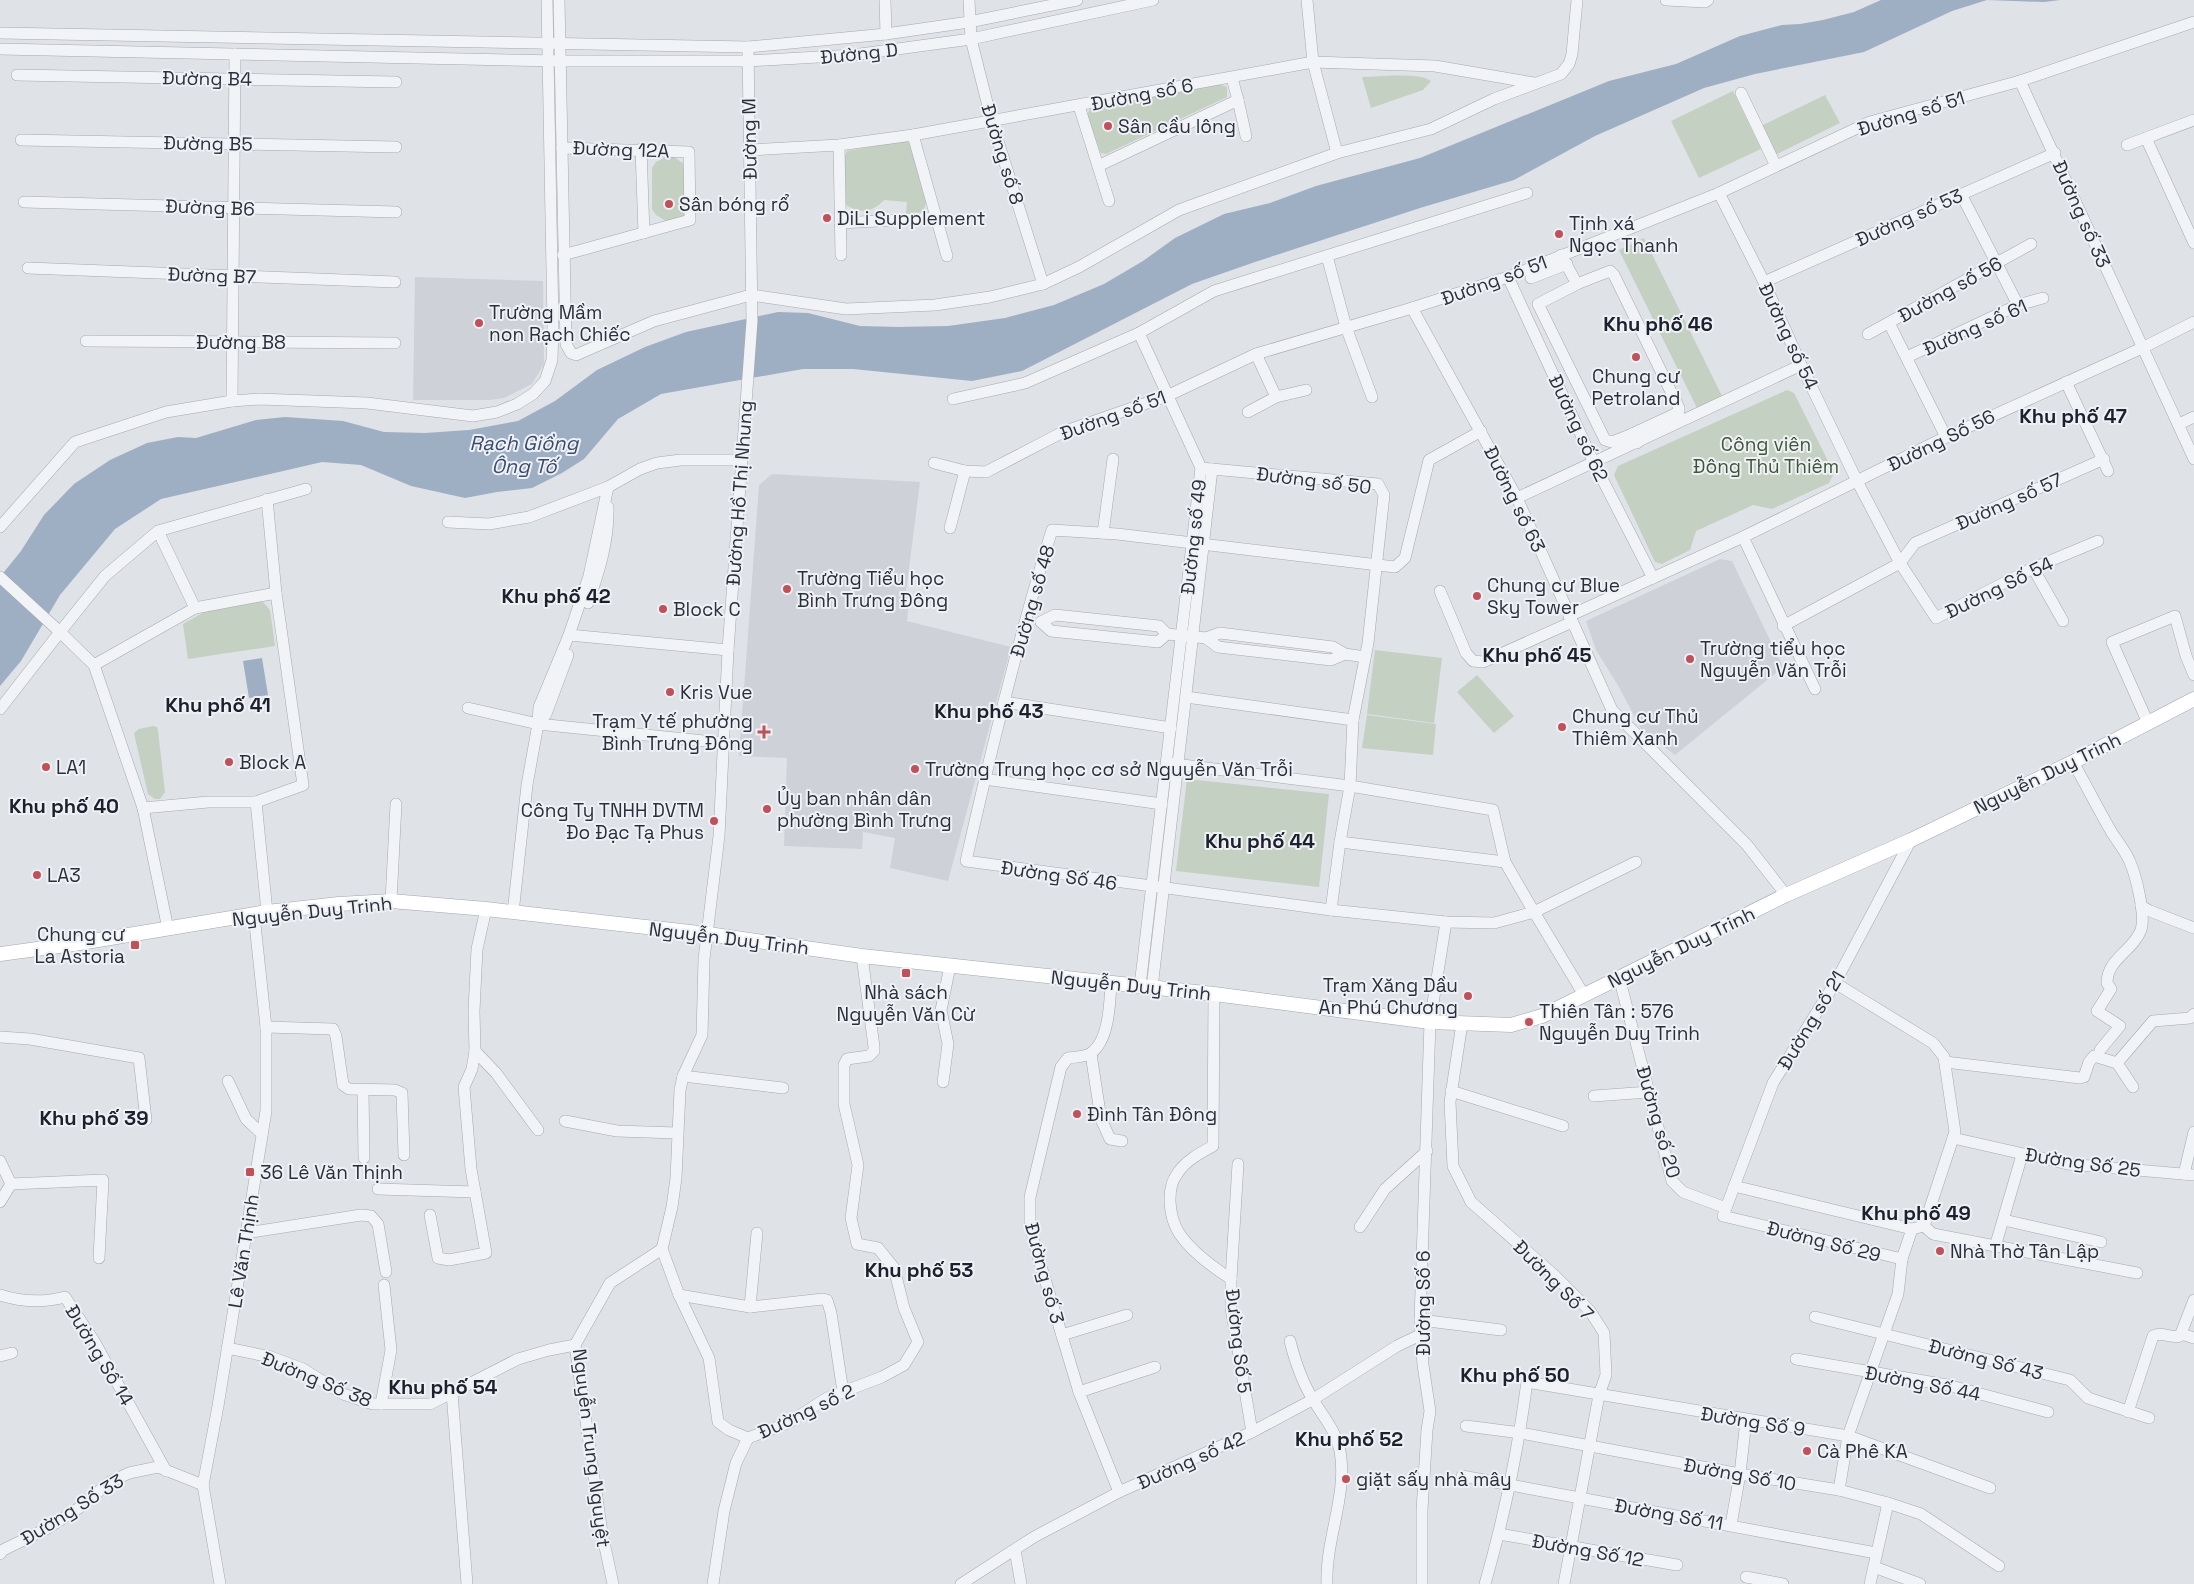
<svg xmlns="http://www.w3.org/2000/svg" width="2194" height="1584" viewBox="0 0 2194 1584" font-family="'Space Grotesk',sans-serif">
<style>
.built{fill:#ced1d8}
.green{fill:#c4d0c1}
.water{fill:#9eaec3}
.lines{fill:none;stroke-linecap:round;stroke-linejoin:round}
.minor-casing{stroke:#a5a9b0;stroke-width:12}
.major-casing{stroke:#a0a6b1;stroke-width:15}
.minor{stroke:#f2f3f6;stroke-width:11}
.major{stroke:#fff;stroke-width:14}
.poi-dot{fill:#bf515a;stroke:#eff1f5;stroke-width:2}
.labels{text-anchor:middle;stroke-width:4;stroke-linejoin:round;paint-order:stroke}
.street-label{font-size:19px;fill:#2a2f3c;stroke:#eff1f5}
.poi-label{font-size:19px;fill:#2a2f3c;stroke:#eff1f5;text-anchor:start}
.park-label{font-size:19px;fill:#3c5639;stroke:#eff1f5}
.neighbourhood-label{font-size:20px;font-weight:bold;fill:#1c212d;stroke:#eff1f5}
.water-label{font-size:20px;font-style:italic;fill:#384c6c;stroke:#eff1f5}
</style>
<rect width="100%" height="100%" fill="#dfe2e7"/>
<g class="built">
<path d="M415 277 543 281 544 364 532 384 504 398 490 400H413Z"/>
<path d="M772 474 920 482 906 592 910 593 907 621 1011 647 948 881 890 868 895 838 863 832 862 849 784 846 787 758 739 756 759 485Z"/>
<path d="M1720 559 1732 561 1783 667 1675 755 1641 729 1619 687 1596 650 1586 621Z"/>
</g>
<g class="green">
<path d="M1362 77C1379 77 1418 72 1431 81L1423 90 1371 108Z"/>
<path d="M1218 84 1227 87V97L1106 154 1101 153 1099 149 1087 115 1090 109Z"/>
<path d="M1733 91 1761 149 1699 178 1671 121Z"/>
<path d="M1825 95 1840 123 1775 155 1761 126Z"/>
<path d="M906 140 910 144 926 203 923 212 906 213 907 202 884 200C872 213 859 214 845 204V156L847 151Z"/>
<path d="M666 157H674L684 164 687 211 684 216 666 221 656 215 652 209V168L656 162Z"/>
<path d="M1644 238 1723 398 1698 410 1619 250Z"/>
<path d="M1787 390 1794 393 1834 473 1829 483 1772 509 1753 505 1696 531 1690 550 1662 564 1655 562 1614 475 1618 466Z"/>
<path d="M262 601 270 610 275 646 188 659 183 624 204 612Z"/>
<path d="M1375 650 1442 658 1434 723 1367 714Z"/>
<path d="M1477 675 1514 716 1494 733 1457 692Z"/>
<path d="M1367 715 1436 724 1433 755 1362 748Z"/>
<path d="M153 726 157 727 158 731 165 792 160 799H155L148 794 134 733 139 729Z"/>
<path d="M1187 779 1329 794 1319 887 1176 871Z"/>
</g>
<g class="water">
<path d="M1881 0H2060L2044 2 1987 0 1952 11 1864 52 1755 74 1704 88 1595 136 1514 180 1420 208 1255 262 1192 284 1022 371 972 381 853 369H803L661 394 618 419 584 459 562 473 532 488 497 492 465 498 411 486 361 465 322 462 161 499 115 529 60 595 21 661 0 686V577L21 551 44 515 74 484 110 460 147 443 178 437 196 438 256 420 285 417 343 421 384 432 425 433 469 430 518 421 555 401 597 370 645 347 686 332 778 312 808 313 860 326 898 327 948 326 1005 318 1054 305 1104 284 1143 261 1175 238 1224 214 1270 203 1316 186 1420 158 1609 81 1676 64 1740 36 1782 25 1800 24 1823 20 1854 12Z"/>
<path d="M262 658 268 695 249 698 243 661Z"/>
</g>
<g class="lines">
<defs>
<g id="minor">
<path d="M559 0 566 344 571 353 576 355 654 321 751 295 846 309 935 305 990 297 1043 284 1079 267 1179 210 1337 153 1431 129 1494 99 1561 74 1569 64 1572 54 1577 0"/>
<path d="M885 0 886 34"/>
<path d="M969 0 971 39 992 122 1043 284"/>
<path d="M1307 0 1313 62 1337 153"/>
<path d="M1666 0 1705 2 1708 0"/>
<path d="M0 33 748 47 886 34 969 22 1077 0"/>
<path d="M0 49 560 61H748L853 55 971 39 1153 0"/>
<path d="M17 75 396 82"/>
<path d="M2020 81 2194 459"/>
<path d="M1741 93 1776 166"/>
<path d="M1238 100 1246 136"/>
<path d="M1079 106 1109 201"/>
<path d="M913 135 947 256"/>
<path d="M2146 138 2194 243"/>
<path d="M21 140 396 147"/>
<path d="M839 145 841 255"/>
<path d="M2127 145 2194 120"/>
<path d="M562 148 689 152 690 220 563 255"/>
<path d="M641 149 644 233"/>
<path d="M750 150 839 145 913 135 1313 62 1435 66 1534 83"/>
<path d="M1098 166 1238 100 1232 78"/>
<path d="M1719 193 1764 282 1801 365 1857 481 1900 563 1936 618 2033 568 2098 541"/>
<path d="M1961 194 2018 305"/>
<path d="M24 202 396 212"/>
<path d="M840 223 936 218"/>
<path d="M1561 255 1577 284 1610 271 1614 275 1679 408V411L1673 415 1632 434 1637 443"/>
<path d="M1327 256 1346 327 1372 397"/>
<path d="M28 268 395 282"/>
<path d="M1508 277 1594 463 1653 578"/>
<path d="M1531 278 1567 264"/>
<path d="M1764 282 2055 153"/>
<path d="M1577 284 1538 304 1605 440 1612 442 1632 434"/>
<path d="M1412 308 1517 498 1612 710 1747 845 1786 895"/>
<path d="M1889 323 1946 437"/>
<path d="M1139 333 1201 468 1140 986"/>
<path d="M1868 334 2031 244"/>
<path d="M86 341 395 343"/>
<path d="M1256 354 1276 397"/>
<path d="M1907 357 2018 305 2043 298"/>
<path d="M2066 382 2108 471"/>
<path d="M953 399 1025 383 1139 333 1214 291 1527 193"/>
<path d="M232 401 235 54"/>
<path d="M1248 412 1276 397 1306 390"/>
<path d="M2179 424 2194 417"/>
<path d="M934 463 965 471 986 472 1063 432 1167 396 1256 354 1412 308 1508 277 1719 193 1870 122 2020 81 2194 22"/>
<path d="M1201 468 1378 484 1384 495 1368 643 1353 720 1350 786 1493 810 1505 862 1534 912 1494 923 1446 922 1331 910"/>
<path d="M1517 498 1801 365"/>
<path d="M267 499 276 593"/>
<path d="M448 522 489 524 529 517 608 487 640 469 657 463 681 460H741"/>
<path d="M0 527 75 442 166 412 232 401 259 399 367 403 473 416 497 412 517 404 533 394 545 381 552 360 553 325 547 0"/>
<path d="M950 528 965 471"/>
<path d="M158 531 195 608"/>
<path d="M1103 533 1113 459"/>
<path d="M1743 537 1815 689"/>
<path d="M2033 568 2063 621"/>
<path d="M0 577 60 632 0 709"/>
<path d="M1440 591 1466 653 1473 661 1483 662 1572 622"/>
<path d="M588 603C599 572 609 540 608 507"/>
<path d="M1569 616 1743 537 1946 437 2142 348 2194 322"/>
<path d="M1041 622 1051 631 1158 642 1167 634"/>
<path d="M1041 622 1055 615 1159 626 1167 634"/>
<path d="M1783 626 1900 563 1915 543 2104 459"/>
<path d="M1167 634 1206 638 1220 633 1333 647 1345 654 1365 657"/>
<path d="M569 635 728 650"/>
<path d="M1206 638 1218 647 1331 660 1345 654"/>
<path d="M94 665 143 808 168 929"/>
<path d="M1186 697 1353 720"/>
<path d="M1004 702 1171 728"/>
<path d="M468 708 538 724 724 743"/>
<path d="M2148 723 2112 642 2175 616 2186 656 2194 675"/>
<path d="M538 724 546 714 568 655"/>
<path d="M2073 762C2086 785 2098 809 2112 833 2118 842 2126 852 2130 862 2136 876 2146 916 2141 930 2133 951 2107 959 2107 983L2111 989 2097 1011 2120 1026 2100 1050"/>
<path d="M1167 763 1350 786 1340 842 1331 910 966 861C991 750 1018 639 1052 530L1117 534 1395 567 1405 558 1429 460 1481 431"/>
<path d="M984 779 1162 804"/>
<path d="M256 802 267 912"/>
<path d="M143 808 208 802H256L303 785 276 593 195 608 94 665 60 632 105 576 158 531 306 489"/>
<path d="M1911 840 1835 983 1773 1083 1723 1216 1902 1259 1912 1229"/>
<path d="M1340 842 1505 862"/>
<path d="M391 901 396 804"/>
<path d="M2141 906 2150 911 2194 928"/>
<path d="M513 913 527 785 538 724 539 707 569 635 589 576 608 487"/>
<path d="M1619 977 1672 1181 1683 1192 1726 1208"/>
<path d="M1111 983C1110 1002 1109 1041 1091 1053 1086 1057 1075 1057 1068 1058L1061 1067 1030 1197V1222L1034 1243 1079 1392 1119 1492"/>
<path d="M1152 988 1212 469"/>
<path d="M1214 994 1213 1146C1200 1153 1185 1161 1177 1174 1166 1189 1169 1217 1179 1233 1190 1250 1214 1268 1231 1279V1308L1252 1432"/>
<path d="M1584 995 1534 912 1636 862"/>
<path d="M1462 1023 1450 1102 1453 1166 1471 1202 1555 1276 1590 1311 1604 1333 1606 1375 1599 1395 1564 1584"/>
<path d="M266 1027 333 1029 336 1036 343 1085 349 1089 395 1090 402 1093 404 1155"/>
<path d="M0 1037 30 1039 139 1058 146 1120"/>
<path d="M475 1051 496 1073 538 1130"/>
<path d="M1091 1054 1101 1119 1110 1139 1122 1141"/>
<path d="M1945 1062 2080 1078 2084 1077 2089 1062 2094 1056 2117 1063"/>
<path d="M683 1076 783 1088"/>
<path d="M228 1081 246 1119 262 1134"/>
<path d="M943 1082 948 1044 941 1010 950 966"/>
<path d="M2133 1087 2117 1063 2153 1021 2190 1018 2194 1014"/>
<path d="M363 1090 364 1158"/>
<path d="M1451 1091 1563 1126"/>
<path d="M1594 1096 1649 1092"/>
<path d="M565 1121 617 1131 677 1133"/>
<path d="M1953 1138 2068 1164 2194 1175"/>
<path d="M0 1161 11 1184 0 1202"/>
<path d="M2184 1174 2194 1132"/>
<path d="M11 1184 103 1180 99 1258"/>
<path d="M1734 1186 1912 1229 1924 1226 1955 1132 1944 1057 1933 1043 1835 983"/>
<path d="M378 1189 475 1192"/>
<path d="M430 1215 438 1258 449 1260 486 1253 471 1169 464 1087 472 1069 475 1051 474 1011 477 949 486 909"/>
<path d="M2004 1220 2101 1242"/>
<path d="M1924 1226 1933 1234 2137 1273"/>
<path d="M1360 1227 1385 1189 1427 1151"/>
<path d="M246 1233 361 1215 371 1216 378 1224 386 1272"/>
<path d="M1995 1247 2022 1155"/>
<path d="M662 1249 679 1295 709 1358 718 1422 729 1430 748 1438"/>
<path d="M1231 1279 1238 1164"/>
<path d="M0 1295C22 1302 43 1303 65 1297L94 1341 166 1471"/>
<path d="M679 1295 750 1307 757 1233"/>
<path d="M750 1307 823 1299 827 1300 831 1313 843 1392"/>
<path d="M1815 1317 2070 1380 2088 1398 2149 1418"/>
<path d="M1420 1320 1501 1330"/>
<path d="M2182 1334 2194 1338"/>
<path d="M1062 1335 1127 1315"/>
<path d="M1290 1341C1295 1361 1303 1384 1314 1401 1324 1418 1336 1431 1340 1451 1348 1495 1325 1540 1327 1584"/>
<path d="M227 1348 271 1357 303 1369 343 1394 373 1404H430L518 1359 549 1350 575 1345"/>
<path d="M0 1356 12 1353"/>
<path d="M1796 1359 1947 1385 2048 1412"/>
<path d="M1079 1392 1155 1367"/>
<path d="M452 1393 467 1584"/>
<path d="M381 1404 391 1350 384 1285"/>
<path d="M2128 1412 2153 1336C2161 1331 2171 1339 2180 1336L2194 1300"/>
<path d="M1466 1426 1521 1433 1740 1474 1839 1490 1888 1503 1921 1514 1999 1566"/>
<path d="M748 1438 788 1423 827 1398 882 1377 904 1365 918 1342 904 1308 894 1268 878 1248 857 1244 851 1218 858 1165 844 1104V1065L847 1059 869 1056 874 1051V1047L862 956"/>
<path d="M1462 1476 1876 1553"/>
<path d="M1839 1490 1848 1436 1898 1294 1902 1259"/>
<path d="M1731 1525 1740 1474 1746 1420"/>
<path d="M1499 1534 1677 1565"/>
<path d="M1015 1550 1021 1584"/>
<path d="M0 1554 3 1550 48 1528 79 1508 110 1482 129 1473 158 1467 203 1485"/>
<path d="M1874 1567 1920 1584"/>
<path d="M1746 1577 1783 1584"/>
<path d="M220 1584 203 1485 218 1406 266 1111V1027L254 915"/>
<path d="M613 1584 602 1533 575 1345 610 1283 662 1249 672 1207 676 1178 680 1090 683 1076 702 1035 704 959 719 836 728 650 752 321 748 47"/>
<path d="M713 1584 724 1511 736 1463 748 1438"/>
<path d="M961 1584 1034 1537 1119 1492 1252 1432 1312 1400 1397 1346 1420 1335"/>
<path d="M1422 1584V1510L1427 1430 1430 1411 1423 1365 1420 1320 1430 1022 1446 922"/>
<path d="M1485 1584C1504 1518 1518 1450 1527 1382L1848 1436 1990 1488"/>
<path d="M1870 1584 1888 1503"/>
</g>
<path id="major" d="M0 954 74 944 267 912 339 904 391 901 486 909 708 934 862 956 1214 994 1430 1022 1511 1025 1542 1016 1786 895 1911 840 2073 762 2194 699"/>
</defs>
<use href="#minor" class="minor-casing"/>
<use href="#major" class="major-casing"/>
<use href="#minor" class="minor"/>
<use href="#major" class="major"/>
</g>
<g class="poi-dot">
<circle cx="1108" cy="126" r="5"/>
<circle cx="669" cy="204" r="5"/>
<circle cx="827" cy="218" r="5"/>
<circle cx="1559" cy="234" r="5"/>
<circle cx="479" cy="323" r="5"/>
<circle cx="1636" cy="357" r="5"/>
<circle cx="787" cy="589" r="5"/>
<circle cx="1477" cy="596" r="5"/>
<circle cx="663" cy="609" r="5"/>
<circle cx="1690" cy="659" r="5"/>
<circle cx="670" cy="692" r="5"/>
<circle cx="1562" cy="727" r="5"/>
<path d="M761.5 724.5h5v5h5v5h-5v5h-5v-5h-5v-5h5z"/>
<circle cx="229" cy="762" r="5"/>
<circle cx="46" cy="767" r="5"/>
<circle cx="915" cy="769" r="5"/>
<circle cx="767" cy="809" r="5"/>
<circle cx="714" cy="821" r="5"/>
<circle cx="37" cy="875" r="5"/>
<rect x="130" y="940" width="10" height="10" rx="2.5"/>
<rect x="901" y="968" width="10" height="10" rx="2.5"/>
<circle cx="1468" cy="996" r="5"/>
<circle cx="1529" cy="1022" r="5"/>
<circle cx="1077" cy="1114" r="5"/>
<rect x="245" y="1167" width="10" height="10" rx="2.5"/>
<circle cx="1940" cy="1251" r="5"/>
<circle cx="1807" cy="1451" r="5"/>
<circle cx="1346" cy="1479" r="5"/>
</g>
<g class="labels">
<g class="street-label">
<text transform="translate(859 53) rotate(-6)" y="7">Đường D</text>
<text transform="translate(207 78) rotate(1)" y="7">Đường B4</text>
<text transform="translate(1142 94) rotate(-11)" y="7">Đường số 6</text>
<text transform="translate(1911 113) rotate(-17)" y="7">Đường số 51</text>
<text transform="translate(749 139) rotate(-91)" y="7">Đường M</text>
<text transform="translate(208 143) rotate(1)" y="7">Đường B5</text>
<text transform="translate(621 149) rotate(2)" y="7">Đường 12A</text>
<text transform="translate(1003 154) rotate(73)" y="7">Đường số 8</text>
<text transform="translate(210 207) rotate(2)" y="7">Đường B6</text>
<text transform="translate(2082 214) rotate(66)" y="7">Đường số 33</text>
<text transform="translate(1909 217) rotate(-24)" y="7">Đường số 53</text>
<text transform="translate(212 275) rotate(2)" y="7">Đường B7</text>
<text transform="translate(1494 280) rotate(-20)" y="7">Đường số 51</text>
<text transform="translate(1950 289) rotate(-29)" y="7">Đường số 56</text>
<text transform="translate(1975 327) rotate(-24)" y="7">Đường số 61</text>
<text transform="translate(1789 336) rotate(65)" y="7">Đường số 54</text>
<text x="241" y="349">Đường B8</text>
<text transform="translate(1113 415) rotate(-20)" y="7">Đường số 51</text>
<text transform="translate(1579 428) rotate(65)" y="7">Đường số 62</text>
<text transform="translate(1941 440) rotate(-26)" y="7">Đường Số 56</text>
<text transform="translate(1314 480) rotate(7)" y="7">Đường số 50</text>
<text transform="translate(739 493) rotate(-86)" y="7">Đường Hồ Thị Nhung</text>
<text transform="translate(1515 499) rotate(64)" y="7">Đường số 63</text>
<text transform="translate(2009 501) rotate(-24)" y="7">Đường số 57</text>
<text transform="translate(1193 537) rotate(-84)" y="7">Đường số 49</text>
<text transform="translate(1999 587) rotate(-26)" y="7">Đường Số 54</text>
<text transform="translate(1032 601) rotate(-74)" y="7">Đường số 48</text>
<text transform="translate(2047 773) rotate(-26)" y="7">Nguyễn Duy Trinh</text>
<text transform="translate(1059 875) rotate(8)" y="7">Đường Số 46</text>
<text transform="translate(312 911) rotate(-6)" y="7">Nguyễn Duy Trinh</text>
<text transform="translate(729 938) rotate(7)" y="7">Nguyễn Duy Trinh</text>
<text transform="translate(1681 947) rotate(-26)" y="7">Nguyễn Duy Trinh</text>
<text transform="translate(1131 985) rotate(6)" y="7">Nguyễn Duy Trinh</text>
<text transform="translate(1811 1020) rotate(-59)" y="7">Đường số 21</text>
<text transform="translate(1659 1122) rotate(74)" y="7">Đường số 20</text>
<text transform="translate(2083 1162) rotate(8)" y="7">Đường Số 25</text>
<text transform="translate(1824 1241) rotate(14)" y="7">Đường Số 29</text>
<text transform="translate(243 1251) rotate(-81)" y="7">Lê Văn Thịnh</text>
<text transform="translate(1045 1273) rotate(75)" y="7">Đường số 3</text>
<text transform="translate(1554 1280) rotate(45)" y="7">Đường Số 7</text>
<text transform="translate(1423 1303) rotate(-90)" y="7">Đường Số 6</text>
<text transform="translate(1239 1341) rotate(83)" y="7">Đường Số 5</text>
<text transform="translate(100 1355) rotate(59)" y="7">Đường Số 14</text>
<text transform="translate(1986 1359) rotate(14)" y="7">Đường Số 43</text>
<text transform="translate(317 1379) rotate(22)" y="7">Đường Số 38</text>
<text transform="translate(1923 1383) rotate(11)" y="7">Đường Số 44</text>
<text transform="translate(806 1411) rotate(-25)" y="7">Đường số 2</text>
<text transform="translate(1753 1421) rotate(9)" y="7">Đường Số 9</text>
<text transform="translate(592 1448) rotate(83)" y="7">Nguyễn Trung Nguyệt</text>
<text transform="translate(1191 1460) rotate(-24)" y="7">Đường số 42</text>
<text transform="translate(1740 1474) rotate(10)" y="7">Đường Số 10</text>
<text transform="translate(72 1509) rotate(-32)" y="7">Đường Số 33</text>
<text transform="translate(1669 1514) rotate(10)" y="7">Đường Số 11</text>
<text transform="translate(1588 1550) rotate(10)" y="7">Đường Số 12</text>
</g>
<g class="poi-label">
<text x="1118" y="133">Sân cầu lông</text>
<text x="679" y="211">Sân bóng rổ</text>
<text x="837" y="225">DiLi Supplement</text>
<text x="1569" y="230">Tịnh xá<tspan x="1569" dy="22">Ngọc Thanh</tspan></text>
<text x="489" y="319">Trường Mầm<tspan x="489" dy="22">non Rạch Chiếc</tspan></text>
<text x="1636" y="383" text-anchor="middle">Chung cư<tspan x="1636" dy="22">Petroland</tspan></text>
<text x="797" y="585">Trường Tiểu học<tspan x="797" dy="22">Bình Trưng Đông</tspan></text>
<text x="1487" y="592">Chung cư Blue<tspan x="1487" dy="22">Sky Tower</tspan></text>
<text x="673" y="616">Block C</text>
<text x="1700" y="655">Trường tiểu học<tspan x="1700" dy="22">Nguyễn Văn Trỗi</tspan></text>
<text x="680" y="699">Kris Vue</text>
<text x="1572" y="723">Chung cư Thủ<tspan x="1572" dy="22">Thiêm Xanh</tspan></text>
<text x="753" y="728" text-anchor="end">Trạm Y tế phường<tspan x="753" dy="22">Bình Trưng Đông</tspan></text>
<text x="239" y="769">Block A</text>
<text x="56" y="774">LA1</text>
<text x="925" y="776">Trường Trung học cơ sở Nguyễn Văn Trỗi</text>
<text x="777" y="805">Ủy ban nhân dân<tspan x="777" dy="22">phường Bình Trưng</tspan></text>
<text x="704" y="817" text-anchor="end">Công Ty TNHH DVTM<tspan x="704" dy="22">Đo Đạc Tạ Phus</tspan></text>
<text x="47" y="882">LA3</text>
<text x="125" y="941" text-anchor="end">Chung cư<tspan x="125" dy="22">La Astoria</tspan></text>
<text x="1458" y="992" text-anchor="end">Trạm Xăng Dầu<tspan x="1458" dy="22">An Phú Chương</tspan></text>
<text x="906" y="999" text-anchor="middle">Nhà sách<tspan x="906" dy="22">Nguyễn Văn Cừ</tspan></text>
<text x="1539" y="1018">Thiên Tân : 576<tspan x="1539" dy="22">Nguyễn Duy Trinh</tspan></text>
<text x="1087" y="1121">Đình Tân Đông</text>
<text x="260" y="1179">36 Lê Văn Thịnh</text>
<text x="1950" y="1258">Nhà Thờ Tân Lập</text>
<text x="1817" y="1458">Cà Phê KA</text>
<text x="1356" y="1486">giặt sấy nhà mây</text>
</g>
<g class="park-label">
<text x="1766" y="451">Công viên<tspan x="1766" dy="22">Đông Thủ Thiêm</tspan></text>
</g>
<g class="neighbourhood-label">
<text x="1658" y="331">Khu phố 46</text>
<text x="2073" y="423">Khu phố 47</text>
<text x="556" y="603">Khu phố 42</text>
<text x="1537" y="662">Khu phố 45</text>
<text x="218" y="712">Khu phố 41</text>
<text x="989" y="718">Khu phố 43</text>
<text x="64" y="813">Khu phố 40</text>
<text x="1260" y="848">Khu phố 44</text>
<text x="94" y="1125">Khu phố 39</text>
<text x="1916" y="1220">Khu phố 49</text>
<text x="919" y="1277">Khu phố 53</text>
<text x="1515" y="1382">Khu phố 50</text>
<text x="443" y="1394">Khu phố 54</text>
<text x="1349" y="1446">Khu phố 52</text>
</g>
<g class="water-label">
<text x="524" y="450">Rạch Giồng<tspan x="524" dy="23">Ông Tố</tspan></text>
</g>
</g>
</svg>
